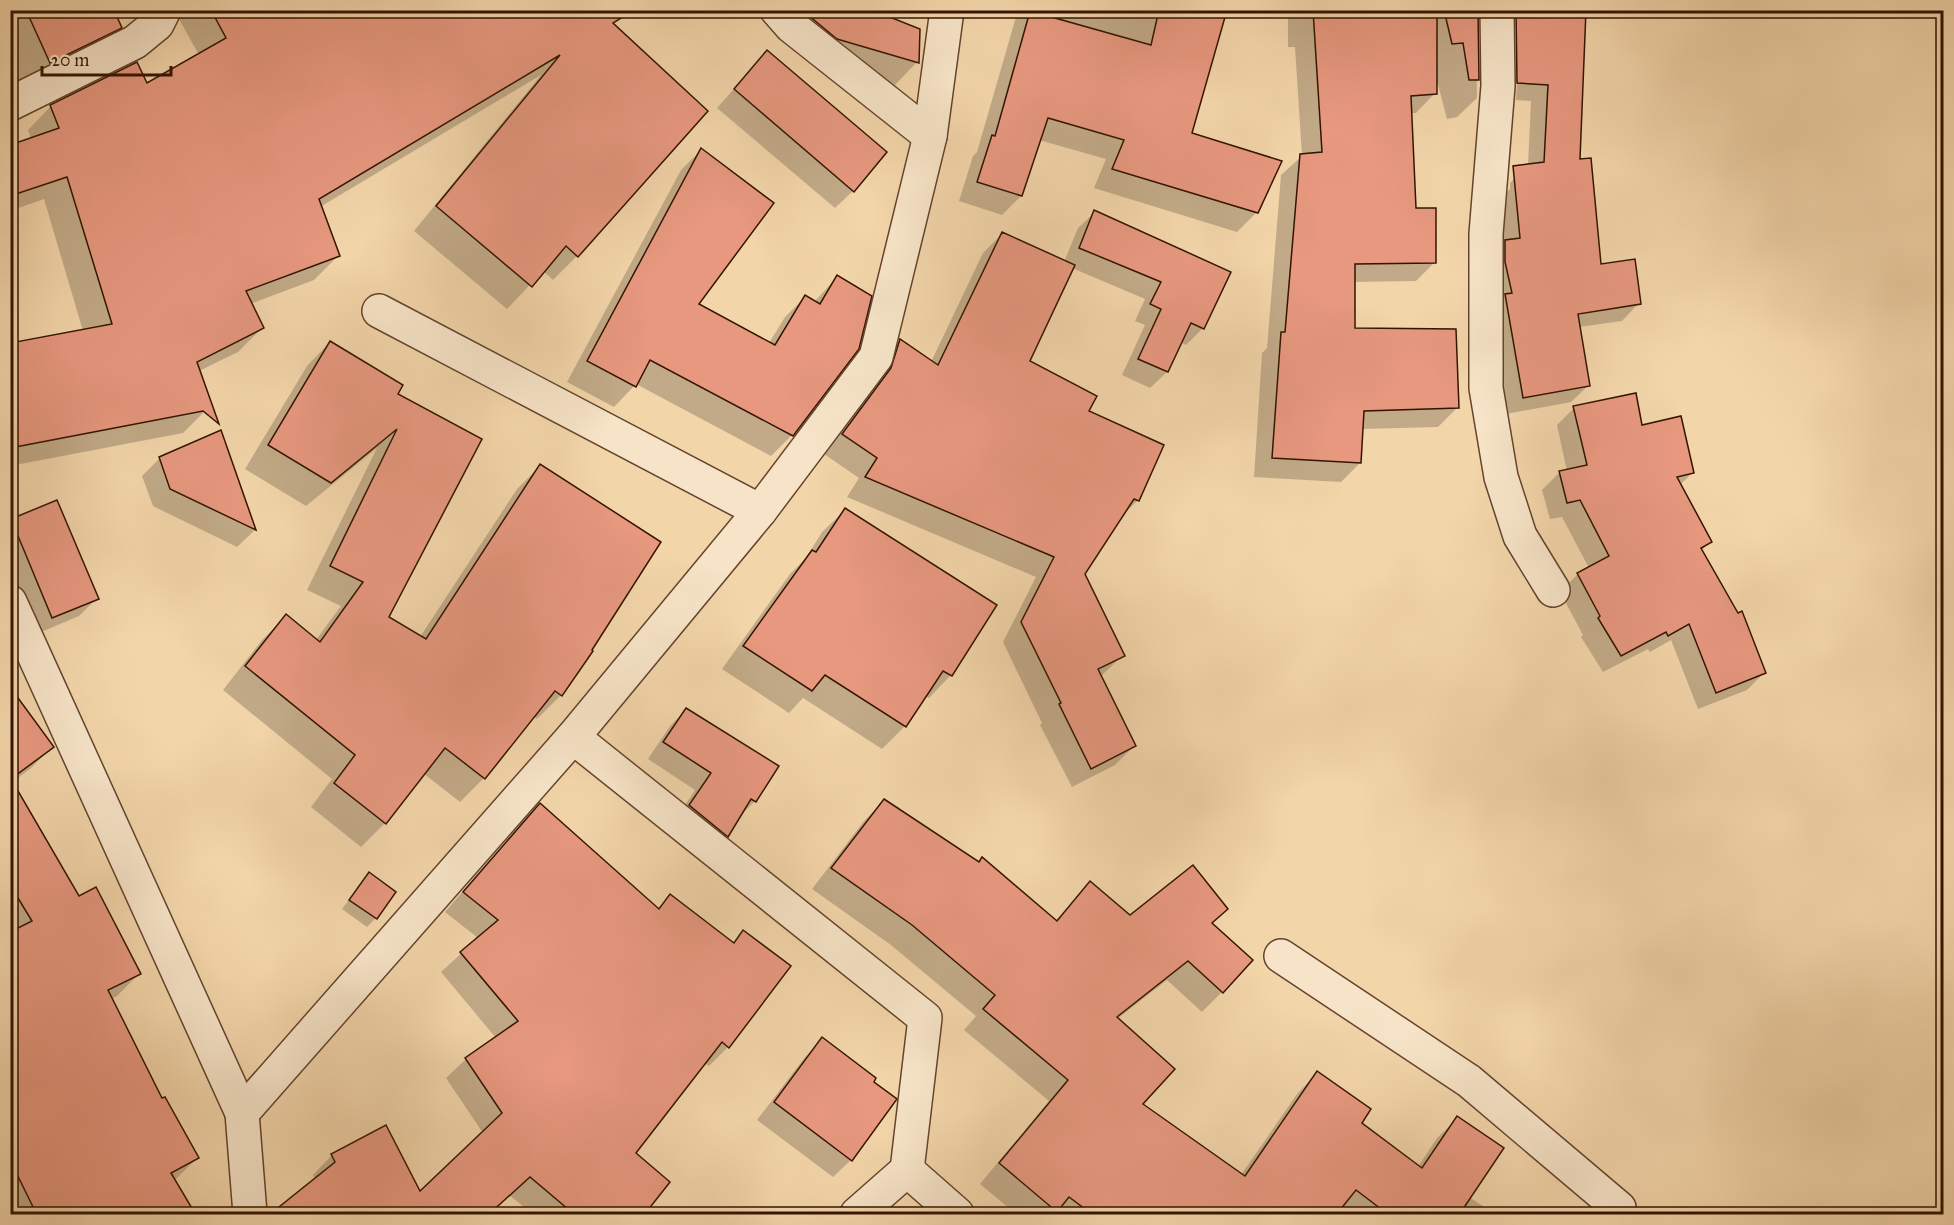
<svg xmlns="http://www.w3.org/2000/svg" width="1954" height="1225" viewBox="0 0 1954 1225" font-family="'IM FELL Great Primer',serif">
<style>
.shadow{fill:#0003}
.building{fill:#e7987f;stroke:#331402;stroke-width:1.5}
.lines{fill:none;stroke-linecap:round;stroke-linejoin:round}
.minor-casing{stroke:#63442c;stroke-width:36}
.minor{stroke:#f7e4c8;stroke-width:33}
</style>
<rect width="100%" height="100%" fill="#f3d5aa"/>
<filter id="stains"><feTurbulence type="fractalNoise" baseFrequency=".00333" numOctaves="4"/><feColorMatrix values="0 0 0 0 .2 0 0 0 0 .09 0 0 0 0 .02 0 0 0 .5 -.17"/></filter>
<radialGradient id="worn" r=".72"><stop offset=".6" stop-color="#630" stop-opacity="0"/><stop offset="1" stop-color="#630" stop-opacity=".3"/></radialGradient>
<g class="shadow">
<path d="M10 10H113L120 27 98 49 15 90 12 82 10 83Z"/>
<path d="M174 10H615L605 18 706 111 577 256 553 280 543 271 507 309 414 231 541 75 320 207 338 256 314 280 250 304 262 328 238 352 199 371 207 409 183 433 10 466V344L83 331 44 199 10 211V146L31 139 28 130 51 106 146 85 199 55Z"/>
<path d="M746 10H887L885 17 917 62 894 86 813 62 767 21Z"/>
<path d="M1018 10H1225L1190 134 1257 212 1237 232 1094 188 1106 159 1039 140 1021 196 1002 215 959 201 973 156 977 152Z"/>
<path d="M1288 10H1476L1477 98 1457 117 1447 119 1436 77 1435 93 1416 113H1411L1414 210 1435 262 1416 281 1353 282V329L1457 408 1438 427 1362 429 1360 463 1341 482 1254 477 1262 353 1267 348 1281 175 1302 156 1295 47H1288Z"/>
<path d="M1521 10H1587L1584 37 1578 160 1600 266 1639 303 1622 321 1579 327 1589 385 1571 402 1506 414 1489 313 1498 201 1510 189V183L1528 165 1531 101 1516 100Z"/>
<path d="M767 52 853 191 835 208 717 108Z"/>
<path d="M701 150 696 304 769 343 785 317 805 297 814 302 837 277 792 435 771 456 636 384 614 407 567 382 681 170Z"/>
<path d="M1095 212 1229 272 1203 328 1186 345 1180 342 1167 372 1150 388 1122 375 1145 325 1135 321 1145 299 1072 268 1028 362 1087 412 1138 500 1120 518 1083 574 1123 655 1100 677 1134 746 1115 765 1072 787 1040 725 1042 723 1003 642 1036 577 847 497 859 478 824 454 881 360 900 341 931 362 983 253 1003 233 1064 262 1078 228Z"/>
<path d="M330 342 395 395 480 440 387 617 420 637 517 489 541 465 561 695 537 719 533 716 484 778 460 802 423 773 385 823 361 847 311 807 332 779 223 690 262 640 286 616 316 640 341 606 307 590 377 448 306 506 245 469 307 366Z"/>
<path d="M1574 408 1641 426 1692 473 1680 485 1710 542 1701 551 1764 673 1747 690 1698 709 1671 640 1650 652 1648 649 1603 672 1581 637 1583 635 1560 592 1578 574 1589 568 1562 517 1550 519 1542 490 1560 472 1567 471 1557 425Z"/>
<path d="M220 432 255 530 237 547 153 506 142 476 160 458Z"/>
<path d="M57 502 97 598 79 616 34 635 10 579V522Z"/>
<path d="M845 510 951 675 929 698 925 696 905 726 882 749 803 698 789 713 722 669 790 574 806 558 822 532Z"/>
<path d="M10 708 52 747 30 769 11 783 78 898 139 974 117 996 111 999 161 1100 197 1158 174 1181 179 1214H10Z"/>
<path d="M686 710 755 801 738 818 727 836 711 852 673 823 695 790 648 759 670 726Z"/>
<path d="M884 801 1055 921 1090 883 1130 917 1226 909 1211 924 1222 992 1202 1012 1167 980 1117 1019 1141 1105 1241 1175 1297 1094 1317 1073 1360 1123 1418 1167 1437 1138 1458 1118 1469 1197 1495 1214H1016L980 1184 1049 1101 964 1030 976 1016 891 945 812 889 864 821Z"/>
<path d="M540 805 657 909 670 896 732 944 744 932 728 1047 709 1066 704 1063 634 1153 630 1185 574 1214H533L509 1195 334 1214 313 1175 332 1155 420 1193 483 1133 446 1078 466 1059 496 1038 441 972 478 938 445 912 520 825Z"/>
<path d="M369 874 376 918 367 927 342 909Z"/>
<path d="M823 1039 851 1160 833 1177 757 1120 805 1057Z"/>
</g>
<g class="building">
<path d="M26 10H114L122 28 50 63Z"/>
<path d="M211 10H634L613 23 708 111 578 257 566 246 532 287 436 206 560 55 319 199 340 256 246 291 264 328 197 362 219 424 203 411 10 448V343L112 324 67 177 10 196V145L59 128 50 105 137 62 147 83 226 38Z"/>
<path d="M802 10H872L920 29 919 63 837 39Z"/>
<path d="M1159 10H1227L1192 133 1282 161 1258 213 1112 169 1124 140 1048 118 1022 196 977 182 992 135 995 136 1030 11 1151 45Z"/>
<path d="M1313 10H1437V94L1411 96 1416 208H1436V263L1355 264V328L1456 329 1459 408 1364 411 1361 463 1272 458 1281 332H1285L1300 154 1322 152Z"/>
<path d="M1444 10H1478L1479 80H1469L1463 43 1452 44Z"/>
<path d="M1516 10H1586L1580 159 1591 158 1601 264 1635 259 1641 304 1578 314 1590 386 1523 398 1505 294 1512 293 1505 262V240L1520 238 1513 166 1544 162 1548 85 1517 83Z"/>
<path d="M767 50 887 152 854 192 734 89Z"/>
<path d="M701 148 774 203 699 304 775 345 805 295 820 304 837 275 872 296 859 349 793 436 650 360 636 387 587 361Z"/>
<path d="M1094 210 1231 272 1204 329 1191 323 1168 372 1138 359 1161 309 1150 304 1161 282 1079 248Z"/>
<path d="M1002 232 1075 265 1030 361 1097 396 1089 411 1164 445 1139 501 1134 499 1085 574 1125 656 1098 669 1136 746 1091 769 1059 704 1061 703 1021 622 1054 557 865 477 877 458 842 434 891 368 900 339 938 365Z"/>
<path d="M330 341 403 385 398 394 482 439 389 617 426 639 540 464 661 542 592 650 593 651 562 696 555 691 485 779 445 748 386 824 334 783 355 755 245 666 286 614 320 642 363 582 330 566 397 429 331 483 268 445Z"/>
<path d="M1636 393 1642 425 1681 416 1694 473 1677 477 1712 542 1701 548 1738 613 1742 611 1766 673 1716 693 1689 624 1668 636 1666 632 1621 656 1598 618 1600 616 1577 573 1609 556 1580 500 1567 503 1559 471 1587 465 1573 406Z"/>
<path d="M221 430 256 530 170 489 159 457Z"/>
<path d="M57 500 99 599 52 618 11 519Z"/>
<path d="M845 508 997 605 952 676 943 671 906 727 825 675 812 691 743 646 812 550 816 552Z"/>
<path d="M10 687 54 747 11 779 79 896 96 887 141 974 108 990 162 1098 165 1097 199 1158 171 1173 196 1215H37L10 1160V932L32 921 10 885Z"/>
<path d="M686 708 779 766 756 802 751 799 728 837 689 805 711 773 663 742Z"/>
<path d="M884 799 979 862 982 857 1057 921 1090 881 1130 915 1193 865 1228 909 1212 923 1253 960 1223 993 1188 961 1117 1017 1175 1069 1143 1104 1245 1176 1317 1071 1371 1109 1362 1123 1422 1168 1457 1116 1504 1148 1459 1215H1389L1356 1190 1336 1215H1093L1069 1197 1057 1212 999 1163 1068 1080 983 1009 995 995 912 925 831 868Z"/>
<path d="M540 803 659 909 670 894 734 943 743 930 791 966 729 1048 722 1042 636 1153 670 1182 644 1215H575L530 1177 488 1215H269L335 1162 331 1154 386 1125 420 1191 502 1113 465 1058 518 1021 460 952 498 920 463 892Z"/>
<path d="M369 872 396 892 377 919 349 900Z"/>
<path d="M822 1037 876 1078 874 1082 897 1099 852 1161 774 1102Z"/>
</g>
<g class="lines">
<defs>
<g id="minor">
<path d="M777 10 791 26 930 136"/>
<path d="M1497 10 1498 86 1486 234V388L1501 477 1520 536 1553 590"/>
<path d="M10 104 135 42 157 24 164 10"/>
<path d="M379 311 760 511"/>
<path d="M10 602 242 1113 250 1214"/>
<path d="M573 737 925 1018 907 1170 857 1214"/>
<path d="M1281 956 1469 1081 1619 1208 1618 1214"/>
<path d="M242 1113 573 737 760 511 876 357 930 136 947 10"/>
<path d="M907 1170 957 1214"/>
</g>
</defs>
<use href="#minor" class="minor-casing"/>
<use href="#minor" class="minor"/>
</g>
<rect width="1954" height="1225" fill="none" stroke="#f3d5aa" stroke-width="36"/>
<rect x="12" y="12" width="1930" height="1201" fill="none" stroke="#331402" stroke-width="3"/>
<rect x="18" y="18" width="1918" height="1189" fill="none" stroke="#331402" stroke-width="1.5"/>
<path d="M42 66v9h129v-9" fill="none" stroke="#331402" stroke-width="3"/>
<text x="51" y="66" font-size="18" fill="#331402" stroke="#f7e4c8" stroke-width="4.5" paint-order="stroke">20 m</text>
<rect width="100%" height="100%" filter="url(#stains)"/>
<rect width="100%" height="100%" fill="url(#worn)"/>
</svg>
